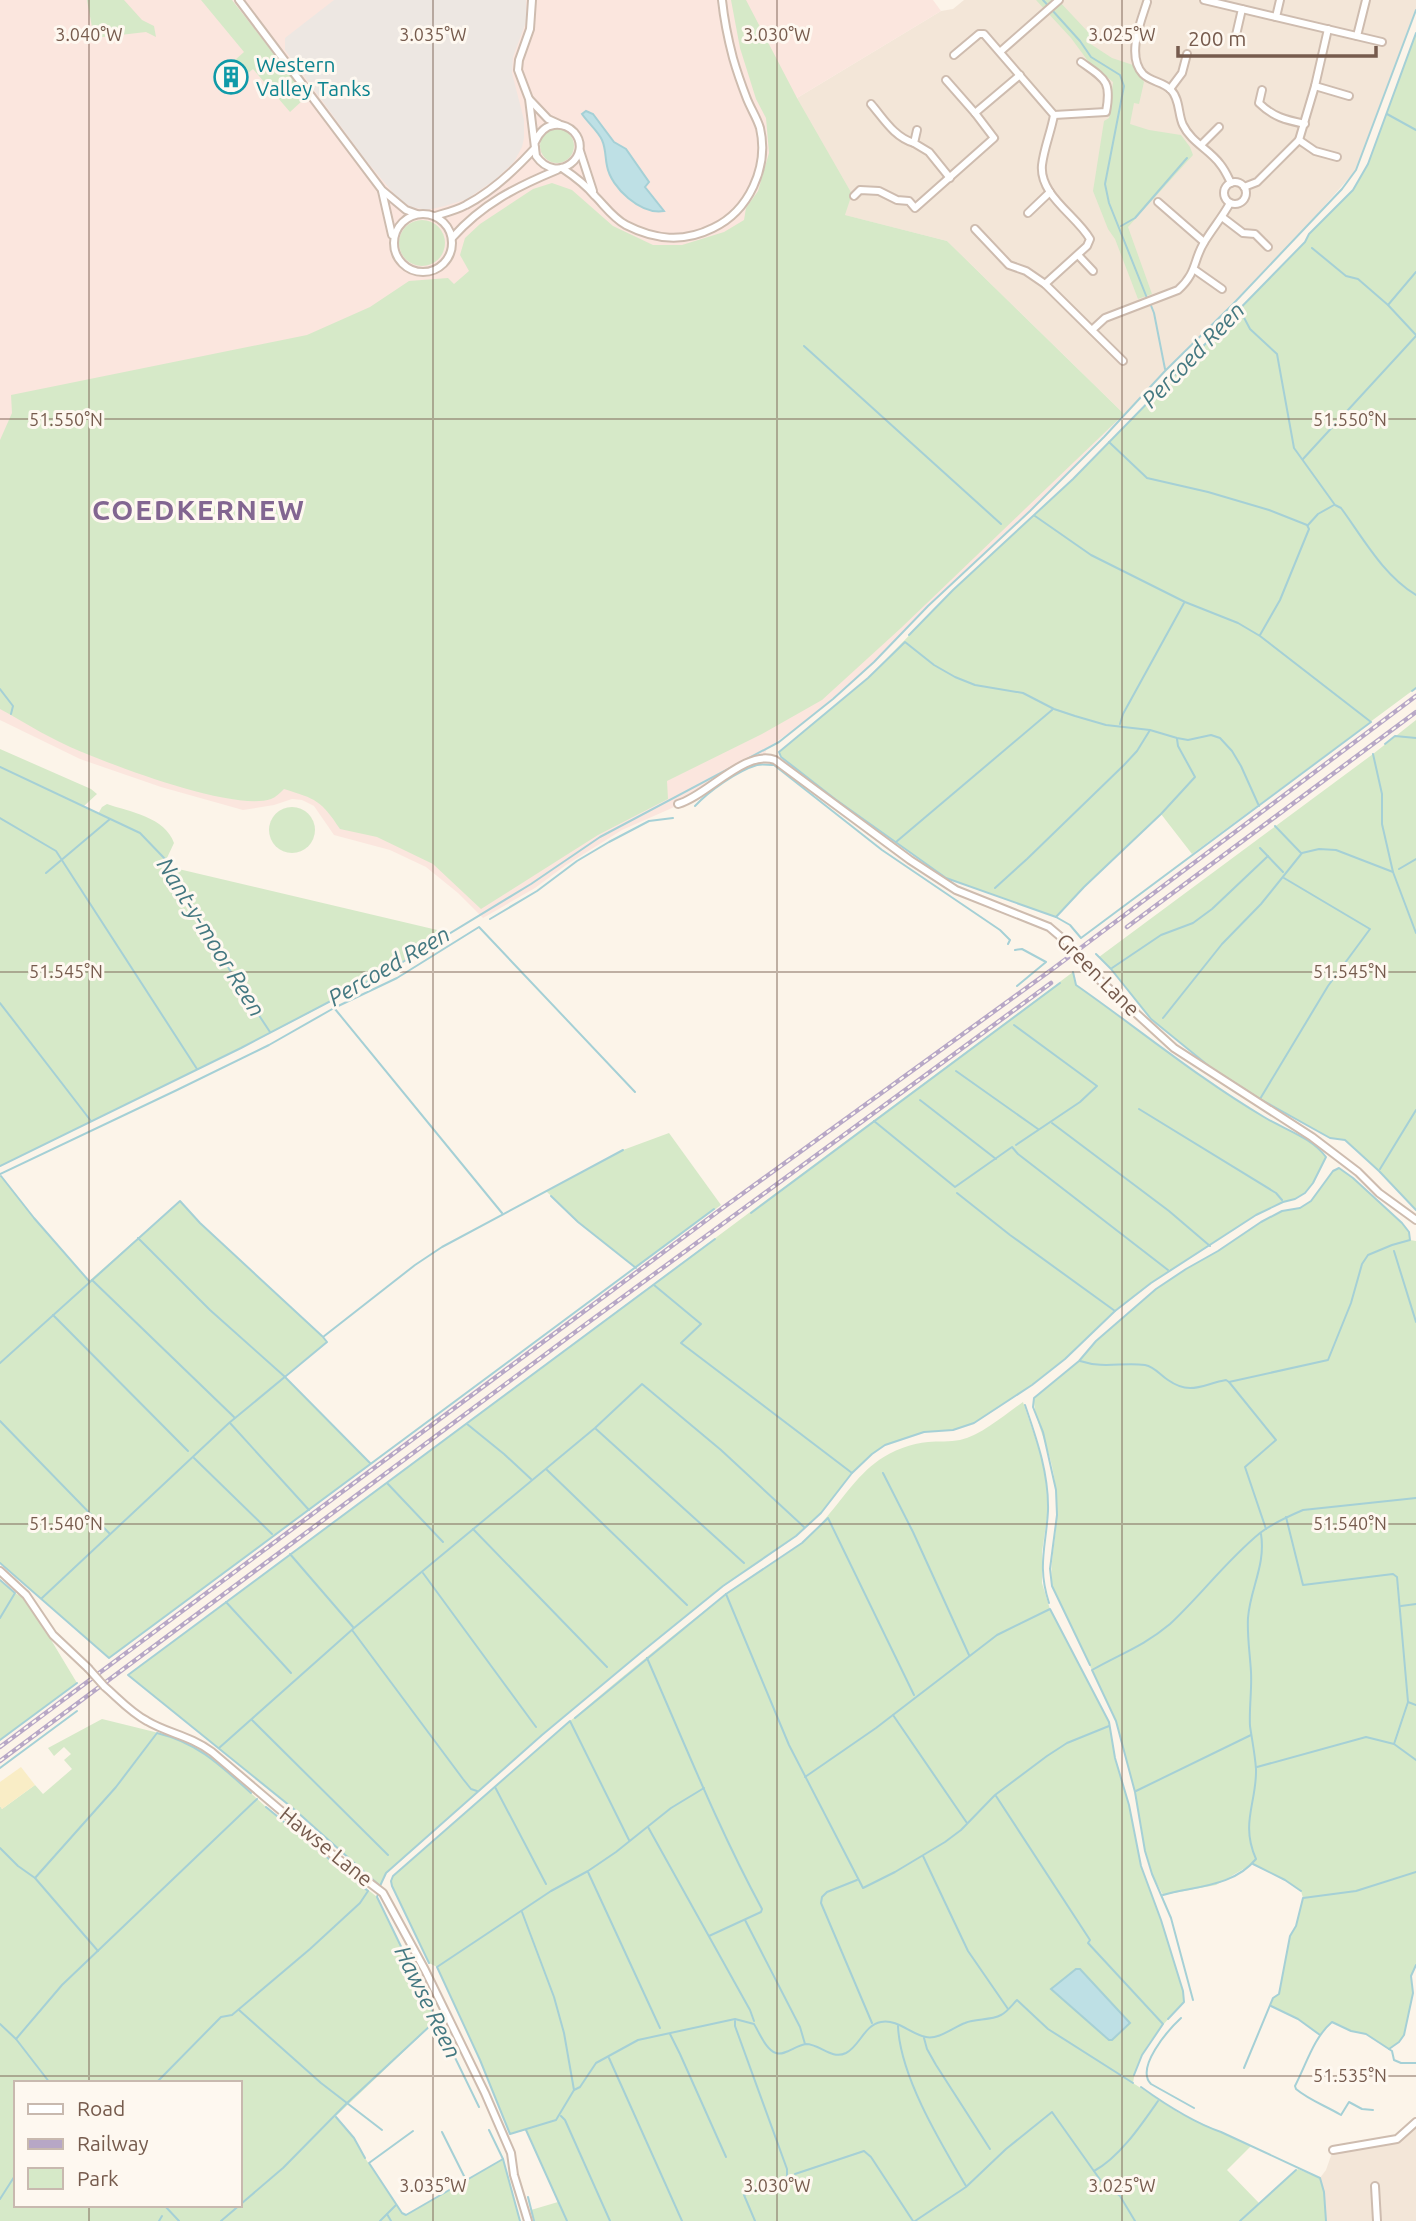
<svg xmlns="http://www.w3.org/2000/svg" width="1416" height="2221" viewBox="0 0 1416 2221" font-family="Ubuntu,sans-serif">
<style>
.residential{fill:#f3e6d8}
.commercial{fill:#fbe6de}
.industrial{fill:#ede7e2}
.green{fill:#d6e9c8;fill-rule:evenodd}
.sand{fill:#f9edc6}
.water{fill:#bee0e5;stroke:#a5d0d6;stroke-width:2}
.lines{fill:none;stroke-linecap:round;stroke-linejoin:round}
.stream{stroke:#a5d0d6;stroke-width:2}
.minor-casing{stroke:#cebcaf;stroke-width:10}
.minor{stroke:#fff;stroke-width:6}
.rail-casing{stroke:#b7a7c6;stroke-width:4.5}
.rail{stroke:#fef8f0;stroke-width:2;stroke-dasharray:5;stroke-linecap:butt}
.minor-bridge-casing{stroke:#cebcaf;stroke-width:10;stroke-linecap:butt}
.minor-bridge{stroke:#fff;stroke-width:6}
.ticks{fill:none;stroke:#765b4d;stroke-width:2;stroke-opacity:0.45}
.labels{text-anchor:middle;stroke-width:6;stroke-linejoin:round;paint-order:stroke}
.culture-label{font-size:21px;fill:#0d838f;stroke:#fef8f0;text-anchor:start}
.street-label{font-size:21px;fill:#765b4d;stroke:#fef8f0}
.water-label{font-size:23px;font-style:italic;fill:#447881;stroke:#fef8f0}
.district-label{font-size:28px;font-weight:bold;letter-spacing:2px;fill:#826691;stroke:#fef8f0}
.ticks-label{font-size:18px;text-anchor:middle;fill:#765b4d;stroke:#fef8f0;stroke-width:6;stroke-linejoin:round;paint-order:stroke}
</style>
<rect width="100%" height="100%" fill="#fcf4e9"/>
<g class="residential">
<path d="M964 0H1416V10L1356 170 1297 237 1124 414 947 241 844 215 797 98 941 11 953 9Z"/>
<path d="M1416 2122V2221H1326L1324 2192 1320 2178 1326 2170 1333 2150 1396 2139Z"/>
</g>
<path class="commercial" d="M0 0H933L941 11 797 98 852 194 845 215 947 241 1124 414 1030 511 928 606 874 662 805 722 767 748 764 757 758 758 672 808 622 830 566 865 535 888 483 918 458 893 426 867 390 850 334 835 314 806 302 800 292 799 274 805 243 810 161 787 80 759 0 720Z"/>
<path class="industrial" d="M334 0H526V22L513 57 512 73 524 120V138L522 147 514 162 496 179 467 199 445 206 427 210 412 207 399 200 364 158 285 50V38Z"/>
<g class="green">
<path d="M87 0H124L142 20 154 26 156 37 146 32 94 38Z"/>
<path d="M201 0H232L303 91V100L290 112 253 69 247 74 235 60 244 52Z"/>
<path d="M731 0H746L797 98 852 194 845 215 947 241 1124 414 901 628 822 700 762 734 667 781 668 799 598 835 481 909 433 864 377 837 340 829C321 800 316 799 284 789 280 793 276 797 271 799 233 812 105 763 66 745 44 735 22 721 0 709V440L12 413 11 395 307 335 370 307 409 281 448 278 454 284 469 271 460 255 465 238 480 224 533 189 552 183 572 190 613 226 653 245H682L724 232 744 220 746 208 758 191 769 153 766 118 756 99 740 48Z"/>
<path d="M1036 0H1058L1089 33V43L1112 58 1133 65 1144 82 1139 104 1134 103 1130 124 1149 130 1181 135 1190 147 1193 155 1128 227 1152 294 1138 299 1115 239 1108 229 1093 191 1104 121 1109 118 1113 82 1088 61 1071 38Z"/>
<path d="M1416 33V688L1192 854 1161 814 1084 887 1056 917 946 878 835 799 781 757 779 752 868 678 953 590 1073 479 1305 242 1309 234 1353 190 1368 164Z"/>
<circle cx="557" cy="146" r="17"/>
<circle cx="422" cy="243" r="23"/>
<path d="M1416 720V1210L1379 1171 1345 1140 1330 1138 1260 1099 1210 1067 1151 1019 1111 969 1099 957 1373 754Z"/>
<path d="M0 749 91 789 97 794 84 806 98 814 102 807 107 804C130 812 165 817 174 843L166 860 170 867 450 933C306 1022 151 1091 0 1166Z"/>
<circle cx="292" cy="830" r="23"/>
<path d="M1073 972 1076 985C1139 1029 1199 1078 1264 1117 1285 1130 1311 1137 1326 1157L1313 1183 1305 1193 1295 1199 1283 1202 1256 1215 1151 1283 1115 1311 1065 1359 1032 1385 974 1423 953 1430 924 1432 885 1445 872 1454 852 1473 821 1513 796 1536 723 1586 644 1650 542 1735 387 1873 380 1886 295 1810 128 1675Z"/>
<path d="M669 1133 721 1205 636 1268 578 1222 546 1191 623 1150Z"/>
<path d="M1339 1168 1353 1178 1402 1223 1409 1232 1410 1240 1416 1241V1965L1411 1976 1413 1993 1404 2035 1399 2042 1389 2049 1366 2034 1351 2031 1332 2022 1320 2035 1298 2019 1270 2005 1273 1998 1279 1994 1290 1936 1296 1926 1303 1898 1301 1891 1285 1880 1252 1864 1216 1885 1163 1895 1152 1874 1145 1851 1135 1792 1116 1721 1052 1586C1050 1568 1053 1554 1055 1537 1058 1513 1057 1489 1052 1466 1048 1446 1033 1416 1034 1398L1079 1361 1096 1341 1156 1289 1186 1269 1218 1251 1261 1222 1282 1211 1300 1208 1311 1201 1333 1171Z"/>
<path d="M0 1175 34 1218 89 1281 180 1201 200 1223 323 1337 327 1342 284 1376 371 1464 109 1658 0 1563Z"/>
<path d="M1023 1402 1042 1458 1046 1482 1048 1511 1042 1552V1583L1050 1609 1109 1722 1115 1758 1129 1805 1141 1866 1161 1920 1183 1991 1184 2002C1163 2025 1137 2050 1133 2083L1179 2113 1251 2146 1227 2170 1259 2203 1298 2169 1320 2178 1324 2192 1326 2221H534L531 2210 558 2202 526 2130 510 2134 480 2060 437 1967 429 1963 392 1886 391 1881 393 1876C502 1780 610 1683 725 1595 749 1577 775 1563 799 1545 830 1521 849 1481 879 1460 892 1451 912 1443 928 1442 938 1441 950 1442 960 1440 982 1435 1004 1415 1023 1402Z"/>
<path d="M0 1580 15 1593 27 1600 77 1683 0 1740Z"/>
<path d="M102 1719 175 1737 192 1744 214 1759 266 1807 377 1897 437 2020 336 2116 354 2138 365 2158 402 2213 406 2215 503 2159 520 2221H0V1806L2 1809 35 1785 43 1794 72 1769 64 1760 71 1754 64 1747 54 1756 48 1748ZM16 2083H240V2205H16Z"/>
</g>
<path class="sand" d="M21 1767 35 1785 2 1809 0 1806V1782Z"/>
<g class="water">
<path d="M586 111 593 114 614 142 626 149 649 182 645 187 664 211C641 215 611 188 607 166 605 157 606 149 602 140 598 131 588 123 582 114Z"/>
<path d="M1076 1969H1080L1130 2023 1112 2040H1109L1051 1989Z"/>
</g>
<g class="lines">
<g class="stream">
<path d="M1043 0 1080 41 1091 57 1120 75 1124 86 1105 184 1109 203 1147 298"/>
<path d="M1387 114 1416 130"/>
<path d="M1121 226 1135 218 1187 158"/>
<path d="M1312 248 1346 276 1358 279 1388 305 1416 335"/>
<path d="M1150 303 1154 313 1165 369"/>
<path d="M1388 305 1416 272"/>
<path d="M1240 310 1250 329 1277 354 1294 448 1335 505 1341 508C1363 538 1383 575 1416 595"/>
<path d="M804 346 1001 524"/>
<path d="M1109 442 1147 478 1208 492 1269 510 1307 525 1309 529 1280 600 1260 635"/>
<path d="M1303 459 1416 336"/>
<path d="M1035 516 1091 555 1185 602 1238 623 1260 636 1371 722 1081 938 1070 925 1056 917 946 878 835 799 781 757 779 752 868 678 905 642 934 665 955 677 975 685 1023 693 1054 709 1075 716 1106 725 1150 730 1177 738 1188 740 1211 735 1220 738 1232 751 1241 766 1259 806"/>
<path d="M1308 525 1318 514 1334 505"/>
<path d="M909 635 953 590 1073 479 1305 242 1309 234 1353 190 1368 164 1416 33"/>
<path d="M0 689 13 706 11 714"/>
<path d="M1412 691 1416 688"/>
<path d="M1120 724 1123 714 1184 603"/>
<path d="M1385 744 1395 736 1416 738"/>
<path d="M1373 754 1382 794V824L1393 872 1416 933"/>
<path d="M0 767 140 833 166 860 235 979 270 1032"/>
<path d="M695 806C709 791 737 771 757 765 762 764 768 765 774 765L882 850 1000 930 1010 940 1008 944"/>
<path d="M0 818 56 851 197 1069"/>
<path d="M1275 826 1301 853"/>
<path d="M896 842 1052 710"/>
<path d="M1260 848 1283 872"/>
<path d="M1399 869 1416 859"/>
<path d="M46 873 110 819"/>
<path d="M995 888 1027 859 1124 765 1137 751 1150 730"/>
<path d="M1056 917 1084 887 1161 814 1195 777 1178 746 1177 739"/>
<path d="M490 919 537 891 577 861 609 842 649 821 673 818"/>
<path d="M1015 950 1022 949 1046 962 1017 986"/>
<path d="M1096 954 1111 969 1151 1019 1210 1067 1260 1099 1330 1138 1345 1140 1379 1171 1416 1210"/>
<path d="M1112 968 1161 935 1193 923 1212 909 1268 856"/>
<path d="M0 1003 91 1121"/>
<path d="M335 1009 502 1213"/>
<path d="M1163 1018 1222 944 1261 904 1302 853 1319 849 1336 850 1393 872"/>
<path d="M1014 1025 1097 1086 1080 1102 1016 1145"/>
<path d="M956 1071 1038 1129"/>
<path d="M1260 1099 1328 986 1370 929 1284 878"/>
<path d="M920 1100 996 1159"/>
<path d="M1139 1109 1276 1193 1282 1200"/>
<path d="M874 1121 955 1187 1012 1147 1018 1154 1168 1270"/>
<path d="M1052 1123 1169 1211 1210 1246"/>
<path d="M0 1166 241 1048 388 971 531 884 600 837 779 742 833 699 874 662 928 606 1030 511 1104 437 1165 371 1233 304 1342 189 1356 170 1416 10"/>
<path d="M1380 1169 1416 1110"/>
<path d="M0 1174 177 1090 269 1045 334 1008 397 978 479 927 635 1092"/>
<path d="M1 1176 34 1218 89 1281"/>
<path d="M957 1193 1010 1235 1115 1311"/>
<path d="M551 1196 578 1222 636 1268"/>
<path d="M751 1213 1060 983"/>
<path d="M138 1238 210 1310 284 1376 370 1463"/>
<path d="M715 1239 128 1675 295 1810 380 1886 386 1873 542 1735 644 1650 723 1586 796 1536 821 1513 852 1473 872 1454 885 1445 924 1432 953 1430 974 1423 1032 1385 1065 1359 1115 1311 1151 1283 1256 1215 1283 1202 1295 1199 1305 1193 1313 1183 1326 1157C1311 1137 1285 1130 1264 1117 1198 1078 1139 1029 1076 985L1073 972"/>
<path d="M1394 1251 1416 1322"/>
<path d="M92 1280 234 1417"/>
<path d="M654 1285 701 1324 681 1343 852 1473"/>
<path d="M53 1315 188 1451"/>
<path d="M1080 1361C1105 1369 1121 1362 1145 1365 1155 1367 1160 1375 1168 1380 1191 1396 1203 1384 1226 1380L1229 1382 1276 1440 1245 1467 1266 1529"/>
<path d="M0 1363 180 1201 200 1223 322 1336"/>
<path d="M1025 1405C1037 1440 1049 1474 1048 1511 1046 1547 1037 1566 1049 1603"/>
<path d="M0 1421 109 1533"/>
<path d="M230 1423 309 1510"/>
<path d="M467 1424 504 1454 531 1479"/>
<path d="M596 1429 744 1563"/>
<path d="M194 1458 272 1534"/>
<path d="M546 1469 687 1605"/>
<path d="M883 1473 913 1532 969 1655"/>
<path d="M387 1483 443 1542"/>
<path d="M1286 1517 1303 1585 1393 1574 1397 1577 1408 1702 1394 1744"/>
<path d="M473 1529 607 1667"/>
<path d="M290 1554 353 1627"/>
<path d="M0 1563 109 1658 714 1209"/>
<path d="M423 1573 536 1727"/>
<path d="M0 1580 15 1593 0 1618"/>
<path d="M726 1594 789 1745 863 1888 895 1872 945 1842 961 1830 995 1795 1047 1756 1067 1743 1109 1726"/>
<path d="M42 1598 229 1423 327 1342 323 1337 415 1265 442 1247 623 1150"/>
<path d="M226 1602 291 1673"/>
<path d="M1401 1606 1416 1604"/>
<path d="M352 1630 463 1779 471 1789 477 1791"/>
<path d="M647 1658C684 1742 718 1828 762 1909L761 1912 709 1936"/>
<path d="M1090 1665 1052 1586 1050 1569 1057 1515 1056 1490 1043 1432 1033 1407 1034 1398 1079 1361 1096 1341 1156 1289 1186 1269 1218 1251 1261 1222 1282 1211 1300 1208 1311 1201 1333 1171 1339 1168 1353 1178 1402 1223 1409 1232 1410 1240 1392 1245 1368 1255 1362 1264 1351 1303 1328 1360 1229 1382"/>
<path d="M1408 1702 1416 1705"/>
<path d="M893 1715 967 1823"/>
<path d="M575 1718 726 1594 802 1543 828 1518 914 1695"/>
<path d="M252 1720 388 1855"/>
<path d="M0 1740 77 1683"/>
<path d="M219 1748 354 1628 595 1428 642 1384 721 1450 804 1527"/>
<path d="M1257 1767 1366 1737 1394 1744 1416 1760"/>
<path d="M0 1768 77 1711"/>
<path d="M805 1777 876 1728 997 1635 1050 1609 1109 1722 1115 1758 1129 1805 1141 1866 1161 1920 1183 1991 1184 2002 1168 2019"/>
<path d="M495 1787 546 1884"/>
<path d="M704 1788 671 1808 616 1852 588 1871 551 1891 437 1967 480 2060 510 2134 556 2120 574 2090 580 2087 596 2063 638 2040 735 2019 754 2024C759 2032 766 2050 776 2053 785 2056 796 2045 806 2044 820 2044 831 2060 846 2053 860 2046 864 2025 881 2022 898 2019 910 2034 926 2037 938 2040 954 2027 965 2023 976 2018 990 2021 1001 2015 1007 2012 1012 2005 1017 2000L1048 2029 1133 2083"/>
<path d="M1136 1791 1251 1735"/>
<path d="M996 1796 1090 1940 1088 1943 1163 2024 1142 2055 1134 2075"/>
<path d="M648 1827 750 2010 754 2021"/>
<path d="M0 1848 18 1866 35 1878 98 1951"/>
<path d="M923 1856 968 1951 1008 2009"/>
<path d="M1253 1864 1285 1880 1301 1891"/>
<path d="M588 1872 660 2028"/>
<path d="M35 1878 116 1787 157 1733C198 1743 220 1765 251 1793"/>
<path d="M857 1880 827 1892 822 1897 821 1903 872 2023"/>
<path d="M378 1894 377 1897 479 2107"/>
<path d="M1163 1895C1195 1886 1233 1887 1256 1859 1240 1823 1257 1802 1256 1769 1255 1754 1252 1740 1250 1726 1249 1708 1252 1690 1251 1672 1250 1654 1247 1636 1248 1618 1250 1589 1266 1565 1261 1534"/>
<path d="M522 1912 554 1997 564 2033 574 2090"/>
<path d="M745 1920 800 2027 805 2044"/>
<path d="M429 1963 392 1886 391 1881 393 1876 570 1721 629 1840"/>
<path d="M1193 2000 1171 1918 1152 1874 1145 1851 1135 1792 1116 1721 1092 1670C1120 1654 1144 1646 1170 1624 1201 1595 1227 1560 1260 1533 1273 1523 1289 1516 1303 1510L1416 1498"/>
<path d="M1271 2006 1298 2019 1320 2035"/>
<path d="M239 2010 321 2083 382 2130"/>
<path d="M1181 2018C1168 2030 1135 2068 1151 2084L1194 2108"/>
<path d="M735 2021V2026L787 2169V2177L744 2195 755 2221"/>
<path d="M0 2024 16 2039 50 2083"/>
<path d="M898 2026C900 2076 940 2142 966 2186"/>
<path d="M670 2034 680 2054 726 2157"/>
<path d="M924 2038 927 2049 936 2065 990 2149"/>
<path d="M16 2039 62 1985 257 1799"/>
<path d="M1389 2049 1399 2042 1404 2035 1413 1993 1411 1976 1416 1965"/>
<path d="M609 2058 682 2221"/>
<path d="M1244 2068 1273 1998 1279 1994 1290 1936 1296 1926 1303 1898 1356 1891 1416 1872"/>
<path d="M156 2083 221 2017 232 2015 310 1949 360 1903 368 1891 266 1807"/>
<path d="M1141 2087C1166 2105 1192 2122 1221 2132L1320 2178 1324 2192 1326 2221"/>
<path d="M1373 2110 1362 2109 1349 2102 1341 2115C1326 2106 1309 2100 1296 2089L1295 2086C1306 2065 1314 2037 1332 2022L1351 2031 1366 2034 1392 2051 1394 2060 1401 2063H1416"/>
<path d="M561 2116 565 2120 610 2221"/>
<path d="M336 2117 354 2138 365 2158"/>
<path d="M489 2130 503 2159 520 2221"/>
<path d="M526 2130 567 2221"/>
<path d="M413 2131 369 2163 402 2213 406 2215 503 2159"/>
<path d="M442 2132 465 2178"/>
<path d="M1094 2171C1119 2158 1142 2124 1158 2101"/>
<path d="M795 2174 864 2151 871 2157 913 2221"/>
<path d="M528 2197 534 2221"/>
<path d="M0 2199 16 2174"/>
<path d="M164 2205 179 2221"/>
<path d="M387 2214 391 2221"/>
<path d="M159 2221 162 2216"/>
<path d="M221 2221 283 2168 346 2104 432 2024"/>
<path d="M380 2221 396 2205"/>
<path d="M915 2221 966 2187 1006 2149 1052 2112 1101 2181 1120 2196 1135 2221"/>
<path d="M1240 2221 1296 2170"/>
</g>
<defs>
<g id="minor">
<path d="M239 0 382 190 406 210 417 214"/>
<path d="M532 0 530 29 519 60 518 70 529 99 536 156C557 186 594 155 574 132 568 126 562 124 554 125 544 126 539 133 535 142"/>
<path d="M1204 0 1382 42"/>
<path d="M1147 2C1141 21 1126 56 1143 74 1151 82 1164 82 1171 90 1180 99 1178 115 1183 125 1191 142 1210 150 1220 164 1225 170 1228 177 1231 183"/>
<path d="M1276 17 1280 0"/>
<path d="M1236 35 1242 9"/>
<path d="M1357 36 1366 0"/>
<path d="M1001 51 1059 0"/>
<path d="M954 55 979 34H984L1054 115C1051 132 1044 148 1042 165 1039 195 1076 215 1090 239L1087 246 1045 284"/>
<path d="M946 80 975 113"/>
<path d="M1315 86 1349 96"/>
<path d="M1170 89 1182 73 1187 54"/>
<path d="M1262 90 1259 103C1273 117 1286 120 1305 124"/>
<path d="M530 100 548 119 559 124"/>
<path d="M871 104C884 119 894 137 914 143"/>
<path d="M1054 115 1106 112C1112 81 1105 79 1081 62"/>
<path d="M917 130 914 143 929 152 950 178"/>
<path d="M1299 140 1315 151 1337 157"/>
<path d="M1201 145 1219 127"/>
<path d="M580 151 593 191"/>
<path d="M562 168C574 176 586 185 595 196 605 206 613 218 626 225 655 240 683 243 713 228 749 211 769 167 760 128 757 118 751 109 747 99 742 86 737 72 733 58 728 39 724 19 722 0"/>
<circle cx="1235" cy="193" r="11"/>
<path d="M1244 187 1257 182 1299 140 1315 86 1328 29"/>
<path d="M382 191 392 235"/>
<path d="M854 196 860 190 879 191 897 200 909 201 915 208 994 138 975 113 1020 75"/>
<path d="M1158 202 1204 242"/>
<path d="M1028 213 1050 192"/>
<circle cx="423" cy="243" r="29"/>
<path d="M435 216C445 213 457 210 466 205 493 191 515 170 535 148"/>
<path d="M1222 217 1243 233 1255 234 1268 247"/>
<path d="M975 229 1009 265 1026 271 1045 284 1123 361"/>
<path d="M452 238C482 204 516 187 557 170"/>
<path d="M1078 255 1093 271"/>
<path d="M1195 270 1222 289"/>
<path d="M1092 330 1105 318 1178 290C1198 272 1193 259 1205 241 1213 228 1223 216 1230 203"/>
<path d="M678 804C707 796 745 749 775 760L910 860 956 890 1049 927 1069 944"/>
<path d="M1092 973 1174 1048 1312 1137 1358 1172 1379 1193 1416 1220"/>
<path d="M0 1571 26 1595 53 1635 88 1668"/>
<path d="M104 1686C118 1698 130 1712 147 1721 169 1734 189 1735 212 1752L332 1854 383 1893 425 1970 485 2093 511 2153 514 2175 528 2221"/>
<path d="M1333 2150 1397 2139 1416 2122"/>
<path d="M1375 2186 1377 2221"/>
</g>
</defs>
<use href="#minor" class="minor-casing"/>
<use href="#minor" class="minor"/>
<defs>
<g id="rail">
<path d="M1127 927 1416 712"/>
<path d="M0 1747 724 1207 1054 968 1416 696"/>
<path d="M0 1761 582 1327 1051 983"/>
</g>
</defs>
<use href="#rail" class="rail-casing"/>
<use href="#rail" class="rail"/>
<defs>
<g id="minor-bridge">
<path d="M1069 944 1092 973"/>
<path d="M88 1668 104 1686"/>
</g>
</defs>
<use href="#minor-bridge" class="minor-bridge-casing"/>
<use href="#minor-bridge" class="minor-bridge"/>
</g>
<path class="ticks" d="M89 0V2083M433 0V2221M777 0V2221M1122 0V2221M0 419H1416M0 972H1416M0 1524H1416M0 2076H1416M89 2205V2221"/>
<defs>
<symbol id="building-ring" viewBox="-11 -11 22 22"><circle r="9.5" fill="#fef8f0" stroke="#0f9aa8" stroke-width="1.5"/><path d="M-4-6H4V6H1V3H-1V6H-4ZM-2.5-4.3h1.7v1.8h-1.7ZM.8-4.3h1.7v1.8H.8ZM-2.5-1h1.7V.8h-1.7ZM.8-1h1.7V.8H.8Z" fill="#0f9aa8"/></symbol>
</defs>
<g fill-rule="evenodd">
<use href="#building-ring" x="212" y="58" width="38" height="38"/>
</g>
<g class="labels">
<g class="culture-label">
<text x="256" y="72">Western<tspan x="256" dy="24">Valley Tanks</tspan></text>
</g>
<g class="street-label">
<text transform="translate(1098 975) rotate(45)" y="7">Green Lane</text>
<text transform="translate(326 1847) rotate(39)" y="7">Hawse Lane</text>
</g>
<g class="water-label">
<text transform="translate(1193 355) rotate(-46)" y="8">Percoed Reen</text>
<text transform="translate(211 937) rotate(58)" y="8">Nant-y-moor Reen</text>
<text transform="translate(389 966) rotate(-30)" y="8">Percoed Reen</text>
<text transform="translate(428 2002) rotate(64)" y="8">Hawse Reen</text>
</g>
<g class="district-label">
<text x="199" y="520">COEDKERNEW</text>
</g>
</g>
<g class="ticks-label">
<text x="89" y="41">3.040°W</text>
<text x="433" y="41">3.035°W</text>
<text x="777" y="41">3.030°W</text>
<text x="1122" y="41">3.025°W</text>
<text x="66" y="426">51.550°N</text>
<text x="1350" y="426">51.550°N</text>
<text x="66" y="978">51.545°N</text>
<text x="1350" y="978">51.545°N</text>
<text x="66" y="1530">51.540°N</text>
<text x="1350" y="1530">51.540°N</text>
<text x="1350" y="2082">51.535°N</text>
<text x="433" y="2192">3.035°W</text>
<text x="777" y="2192">3.030°W</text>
<text x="1122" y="2192">3.025°W</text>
</g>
<rect x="14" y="2081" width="228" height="126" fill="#fef8f0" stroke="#c8b9af" stroke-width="2"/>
<rect x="28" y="2104" width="35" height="10" fill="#ffffff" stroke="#c8b9af" stroke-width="2"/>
<text x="77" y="2116" font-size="21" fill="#765b4d">Road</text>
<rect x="28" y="2139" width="35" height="10" fill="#b7a7c6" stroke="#c8b9af" stroke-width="2"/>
<text x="77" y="2151" font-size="21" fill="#765b4d">Railway</text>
<rect x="28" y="2168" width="35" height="21" fill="#d6e9c8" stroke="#c8b9af" stroke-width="2"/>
<text x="77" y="2186" font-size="21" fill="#765b4d">Park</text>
<path d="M1178 46v10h198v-10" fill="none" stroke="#765b4d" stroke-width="3.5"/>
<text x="1188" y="46" font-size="21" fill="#765b4d" stroke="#fef8f0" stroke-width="5" paint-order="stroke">200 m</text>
</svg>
